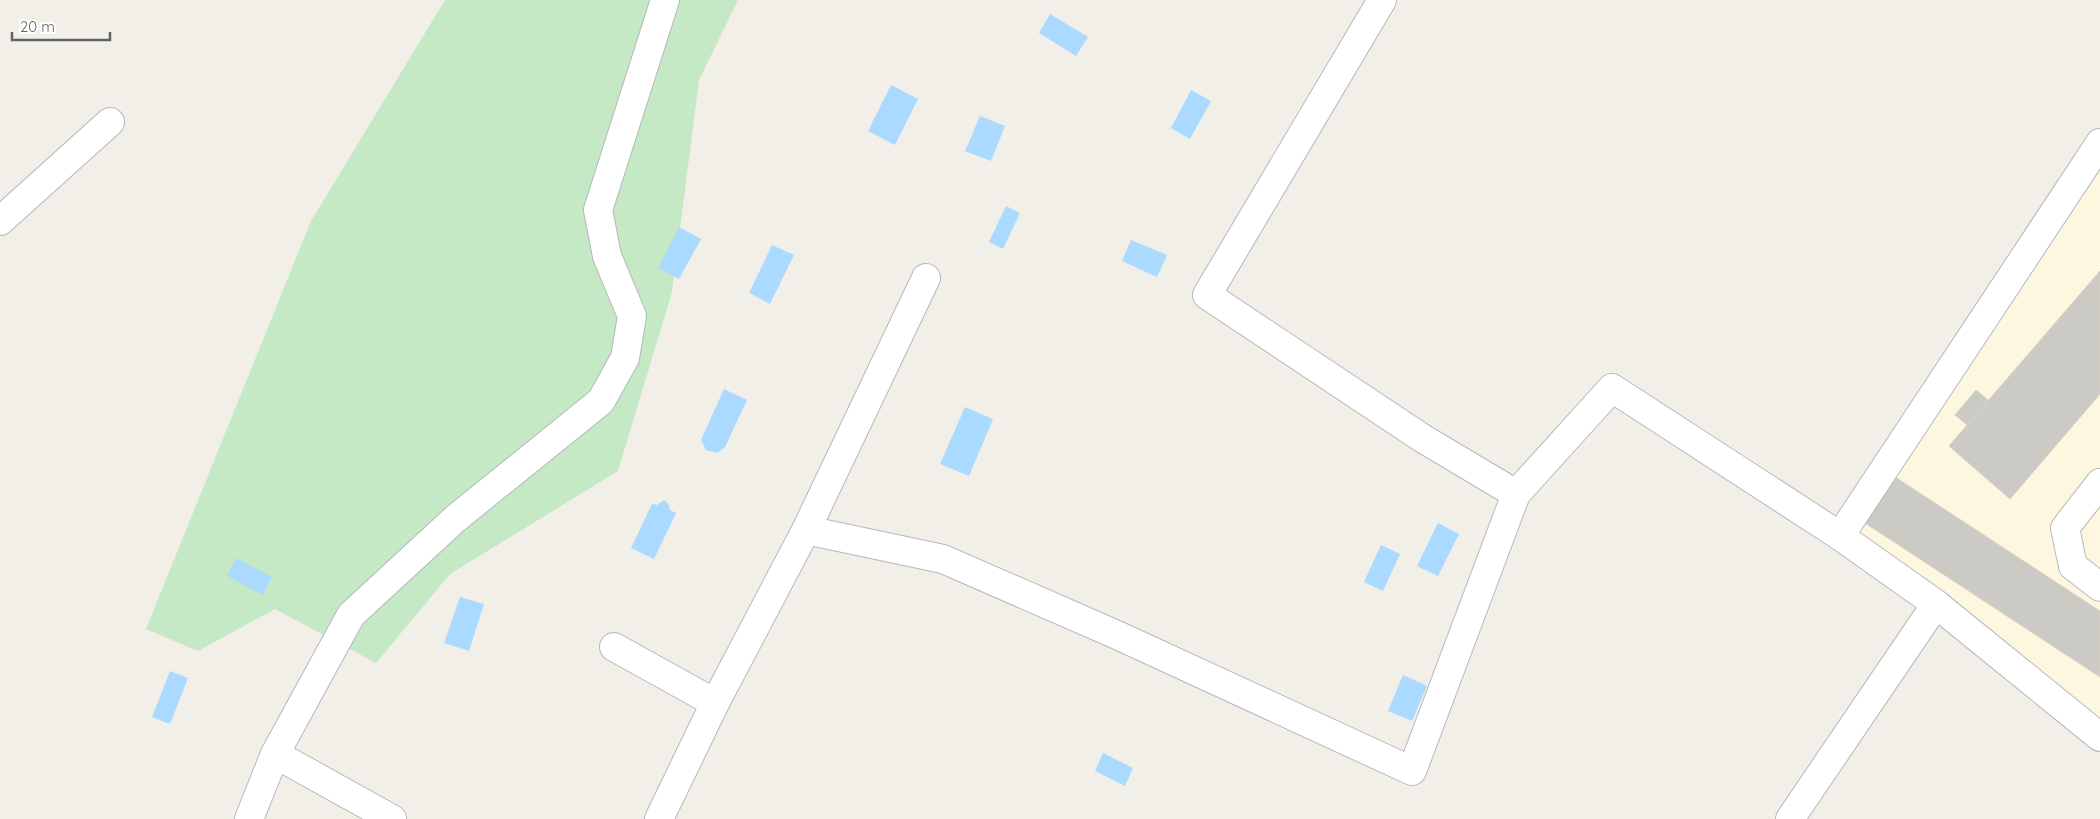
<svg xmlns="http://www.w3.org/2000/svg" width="2100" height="819" viewBox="0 0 2100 819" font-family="Quicksand,sans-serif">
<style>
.commercial{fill:#fef7e0}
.green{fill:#c5e8c5}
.water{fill:#aadaff}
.building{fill:#cccac5;stroke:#d6d1c6}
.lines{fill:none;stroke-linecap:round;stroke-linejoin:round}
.minor-casing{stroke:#b5b8bc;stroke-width:30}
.minor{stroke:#fff;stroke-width:28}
</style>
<rect width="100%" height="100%" fill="#f1efe8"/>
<path class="commercial" d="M2100 161V734L1840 536Z"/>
<path class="green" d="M445 0H738L699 80 672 292 618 471 450 574 376 663 275 609 198 651 146 629 311 221Z"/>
<g class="water">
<path d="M1050 14 1088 37 1076 56 1039 33Z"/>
<path d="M891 85 918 99 895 145 868 131Z"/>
<path d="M1191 90 1211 101 1190 139 1171 128Z"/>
<path d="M980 116 1005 126 991 161 965 151Z"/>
<path d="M1006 206 1020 213 1003 249 989 242Z"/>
<path d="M679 227 701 239 679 279 658 268Z"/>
<path d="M1131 240 1167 255 1157 277 1122 261Z"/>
<path d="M772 245 794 255 770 304 749 293Z"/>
<path d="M724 389 747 400 725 447 717 453 706 450 701 440Z"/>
<path d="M965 407 993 419 969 476 940 464Z"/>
<path d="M664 500 668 503 670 510 676 513 654 559 631 548 652 504 657 505Z"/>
<path d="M1438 523 1459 534 1438 576 1417 566Z"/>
<path d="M1381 545 1400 554 1383 591 1364 582Z"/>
<path d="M236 558 272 577 263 595 227 576Z"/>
<path d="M460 597 484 604 469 651 444 643Z"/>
<path d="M170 671 188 678 170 724 152 717Z"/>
<path d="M1403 675 1427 686 1412 721 1388 711Z"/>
<path d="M1103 753 1133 768 1125 786 1095 771Z"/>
</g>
<g class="building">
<path d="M2100 271V394L2010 499 1949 446Z"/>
<path d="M1976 390 1988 400 1967 425 1955 415Z"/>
<path d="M1892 475 2100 611V677L1862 521Z"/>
</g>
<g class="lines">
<defs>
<g id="minor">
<path d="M1382 0 1207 295 1422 438 1516 494 1612 388 1840 536 1936 604 2100 737"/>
<path d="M0 221 110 122"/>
<path d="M2100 483 2065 528 2073 566 2100 587"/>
<path d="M806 530 943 559 1117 635 1412 771 1516 494"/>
<path d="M1840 536 2100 143"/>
<path d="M614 647 715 703"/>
<path d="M275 754 392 819"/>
<path d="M249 819 275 754 351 615 455 519 601 401 625 358 632 316 607 256 598 210 665 0"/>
<path d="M659 819 715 703 806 530 926 278"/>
<path d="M1790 819 1936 604"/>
</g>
</defs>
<use href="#minor" class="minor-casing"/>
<use href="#minor" class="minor"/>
</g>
<path d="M12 32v8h98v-8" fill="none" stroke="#5f6368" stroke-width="2.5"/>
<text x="20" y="32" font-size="15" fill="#5f6368" stroke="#ffffff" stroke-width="4" paint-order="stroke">20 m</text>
</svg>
